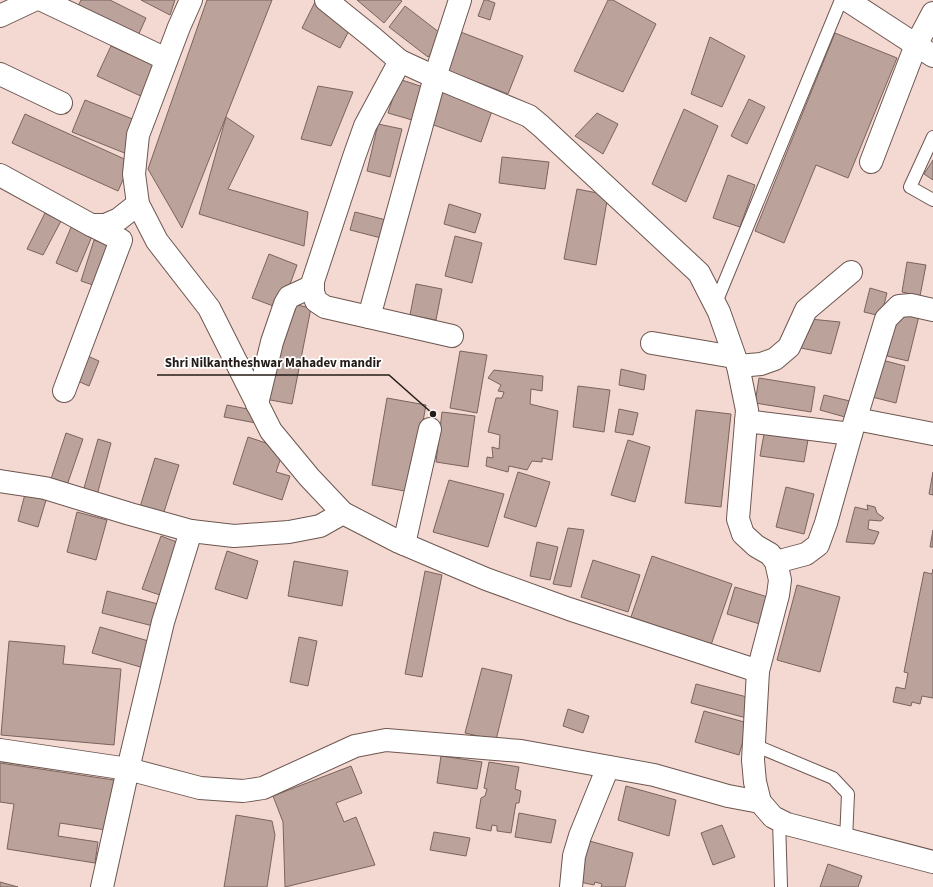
<svg xmlns="http://www.w3.org/2000/svg" width="933" height="887" viewBox="0 0 933 887" font-family="'Source Sans 3',sans-serif">
<style>
.building{fill:#bba29b;stroke:#7b645e}
.lines{fill:none;stroke-linecap:round;stroke-linejoin:round}
.service-casing{stroke:#6d5650;stroke-width:14}
.minor-casing{stroke:#6d5650;stroke-width:24}
.tertiary-casing{stroke:#6d5650;stroke-width:24}
.service{stroke:#fff;stroke-width:12}
.minor{stroke:#fff;stroke-width:22}
.tertiary{stroke:#fff;stroke-width:22}
.leader{fill:none;stroke:#251c19;stroke-width:1.5}
.callout-dot{fill:#251c19;stroke:#fff;stroke-width:1.5}
.callout-label{font-size:13px;text-anchor:middle;font-weight:bold;fill:#251c19;stroke:#fff;stroke-width:3.5;stroke-linejoin:round;paint-order:stroke}
</style>
<rect width="100%" height="100%" fill="#f3d9d1"/>
<g class="building">
<path d="M81 0H110L146 18 137 38 77 8Z"/>
<path d="M141 0H175L170 15Z"/>
<path d="M207 0H272L182 228 148 169Z"/>
<path d="M357 0H400L402 1 384 23Z"/>
<path d="M484 0H487L495 3 490 20 478 16Z"/>
<path d="M608 0H613L656 24 623 92 574 71Z"/>
<path d="M315 2 353 23 340 48 302 28Z"/>
<path d="M405 6 444 36 428 57 389 27Z"/>
<path d="M458 31 523 56 508 94 443 69Z"/>
<path d="M835 33 897 58 848 178 816 165 784 243 755 231Z"/>
<path d="M710 37 745 56 722 107 691 94Z"/>
<path d="M111 46 159 68 145 98 97 76Z"/>
<path d="M399 79 429 89 419 122 388 113Z"/>
<path d="M318 86 353 92 331 146 301 139Z"/>
<path d="M443 91 493 108 481 142 431 124Z"/>
<path d="M749 99 765 107 747 144 731 136Z"/>
<path d="M85 100 140 122 127 154 72 132Z"/>
<path d="M684 109 718 126 686 202 652 184Z"/>
<path d="M597 113 618 124 603 154 575 136Z"/>
<path d="M25 114 131 162 118 191 12 143Z"/>
<path d="M226 117 254 136 228 189 308 212 304 246 199 214Z"/>
<path d="M378 124 402 129 390 177 367 171Z"/>
<path d="M502 157 549 162 545 189 499 183Z"/>
<path d="M933 160V180L924 174Z"/>
<path d="M728 175 755 185 740 227 713 218Z"/>
<path d="M577 189 608 195 596 265 564 259Z"/>
<path d="M449 204 481 214 475 233 444 224Z"/>
<path d="M355 212 390 221 385 239 350 230Z"/>
<path d="M45 213 61 221 43 255 27 249Z"/>
<path d="M72 225 93 234 77 272 56 263Z"/>
<path d="M455 236 482 243 472 283 445 276Z"/>
<path d="M94 240 116 247 102 288 81 281Z"/>
<path d="M269 254 297 265 281 309 252 298Z"/>
<path d="M907 262 926 265 920 296 902 292Z"/>
<path d="M416 284 442 289 436 320 410 315Z"/>
<path d="M870 288 887 293 881 316 864 312Z"/>
<path d="M288 303 311 308 292 404 265 399Z"/>
<path d="M899 307 920 312 908 361 887 356Z"/>
<path d="M810 319 840 322 831 354 801 348Z"/>
<path d="M460 351 487 355 477 413 450 408Z"/>
<path d="M83 354 99 361 89 386 73 379Z"/>
<path d="M882 360 905 366 896 403 872 397Z"/>
<path d="M621 369 646 375 644 390 619 385Z"/>
<path d="M494 370 543 376 542 391 531 389 530 404 558 411 552 460 542 458V462L532 461 527 470 509 466 508 472 486 466 487 457 493 458 492 447 499 449 500 435 488 432 496 398H502L504 392 498 391 501 385 488 378Z"/>
<path d="M759 378 815 387 811 412 755 403Z"/>
<path d="M578 386 610 390 604 432 573 427Z"/>
<path d="M824 395 850 401 845 417 820 410Z"/>
<path d="M387 398 426 405 410 492 372 485Z"/>
<path d="M227 405 258 411 256 423 224 417Z"/>
<path d="M619 409 638 413 633 435 615 432Z"/>
<path d="M696 410 731 414 721 507 685 503Z"/>
<path d="M442 412 475 416 468 467 436 462Z"/>
<path d="M66 433 83 439 65 491 49 485Z"/>
<path d="M764 434 808 440 804 462 760 456Z"/>
<path d="M248 437 284 449 276 472 290 476 282 500 233 484Z"/>
<path d="M98 439 111 443 96 499 82 495Z"/>
<path d="M628 440 650 447 635 502 611 495Z"/>
<path d="M155 458 179 465 163 515 140 507Z"/>
<path d="M518 472 550 482 536 527 504 517Z"/>
<path d="M933 472V495L929 494Z"/>
<path d="M449 480 504 494 488 547 433 532Z"/>
<path d="M786 487 814 494 804 534 776 527Z"/>
<path d="M25 494 46 500 38 527 18 521Z"/>
<path d="M867 505 875 507 877 513 884 518 881 521 869 520 868 529 879 532 874 544 846 542 855 507 868 510Z"/>
<path d="M77 512 107 520 96 560 67 552Z"/>
<path d="M568 528 584 530 571 587 553 584Z"/>
<path d="M933 530V547H930Z"/>
<path d="M161 536 182 544 163 596 142 589Z"/>
<path d="M537 542 558 547 550 580 530 576Z"/>
<path d="M227 551 258 561 247 599 215 589Z"/>
<path d="M652 556 732 584 711 645 631 617Z"/>
<path d="M593 560 640 575 628 612 581 597Z"/>
<path d="M294 561 348 571 342 606 288 596Z"/>
<path d="M933 569V698L922 696 920 704 912 702 911 706 893 702 896 687 905 689 908 673 904 672 924 572 932 574Z"/>
<path d="M425 571 442 575 422 677 405 674Z"/>
<path d="M797 585 840 597 820 672 777 660Z"/>
<path d="M735 587 771 598 763 625 727 614Z"/>
<path d="M107 591 162 605 157 627 102 613Z"/>
<path d="M100 627 152 642 144 668 92 653Z"/>
<path d="M299 637 317 641 308 686 290 682Z"/>
<path d="M9 641 65 646 63 664 121 669 114 745 1 735Z"/>
<path d="M482 668 512 675 496 740 465 733Z"/>
<path d="M696 684 755 699 750 719 691 703Z"/>
<path d="M568 709 589 716 583 733 563 726Z"/>
<path d="M704 711 748 723 739 755 695 742Z"/>
<path d="M441 756 482 762 477 789 437 783Z"/>
<path d="M489 762 519 767 515 789 521 791 519 803H516L511 833 497 831V826L492 825 491 831 476 828 481 798 485 796 487 789 484 788Z"/>
<path d="M0 763 114 780 106 830 60 823 58 836 98 842 95 863 7 849 14 804 0 802Z"/>
<path d="M351 766 362 793 336 803 344 822 356 817 375 865 285 887 283 822 273 796Z"/>
<path d="M626 786 676 800 669 836 618 820Z"/>
<path d="M519 813 556 820 551 843 515 837Z"/>
<path d="M236 815 272 821 275 835 267 887H224Z"/>
<path d="M722 825 735 857 713 865 701 833Z"/>
<path d="M434 832 470 838 466 856 430 850Z"/>
<path d="M586 840 633 853 625 887H601L602 884 595 882 594 885 580 882 584 867 580 866Z"/>
<path d="M828 864 862 876 858 887H820Z"/>
<path d="M0 882 18 887H0Z"/>
</g>
<g class="lines">
<defs>
<g id="service">
<path d="M933 137 910 187 933 200"/>
<path d="M715 305 841 0"/>
<path d="M754 745 833 778 848 794 846 840"/>
<path d="M779 820 781 887"/>
</g>
<g id="minor">
<path d="M42 0 166 59"/>
<path d="M191 0 179 27 138 135 134 174 138 204 157 241 209 308 271 431 309 477 343 513 399 542 486 579 569 609 758 671"/>
<path d="M326 0 372 37 400 61 435 77 529 116 541 126 699 273 719 312 738 366 747 410 738 519 743 534 756 546 770 554 776 562 780 580 778 595 758 671 753 760 755 782 760 802 773 817 787 824 933 862"/>
<path d="M0 16 34 0"/>
<path d="M400 61 365 126 354 157 313 281V292L316 301 325 307 452 336"/>
<path d="M0 74 61 103"/>
<path d="M871 162 916 45 933 13"/>
<path d="M0 175 91 225H105L119 219 138 204"/>
<path d="M369 317 435 77 460 0"/>
<path d="M652 343 734 357"/>
<path d="M738 366 761 364 775 359 789 347 806 310 851 272"/>
<path d="M64 391 121 240 91 225"/>
<path d="M257 404 272 342 285 304 289 297 313 286"/>
<path d="M856 419 933 434"/>
<path d="M746 421 851 434"/>
<path d="M0 481 45 488 130 514 191 531 234 536 289 532 320 526 343 513"/>
<path d="M404 544 430 429"/>
<path d="M776 562 806 554 818 545 826 523 851 434 886 319 899 306 911 305 933 310"/>
<path d="M0 750 128 769 200 788 243 791 263 788 355 746 386 740 521 751 654 775 728 796 760 802"/>
<path d="M102 887 128 769 163 622 191 531"/>
<path d="M571 887 574 856 580 836 608 767"/>
</g>
<path id="tertiary" d="M847 0 933 56"/>
</defs>
<use href="#service" class="service-casing"/>
<use href="#minor" class="minor-casing"/>
<use href="#tertiary" class="tertiary-casing"/>
<use href="#service" class="service"/>
<use href="#minor" class="minor"/>
<use href="#tertiary" class="tertiary"/>
</g>
<path class="leader" d="M433 414L389 375H157"/>
<circle class="callout-dot" cx="433" cy="414" r="4"/>
<g class="callout-label">
<text x="273" y="367">Shri Nilkantheshwar Mahadev mandir</text>
</g>
</svg>
